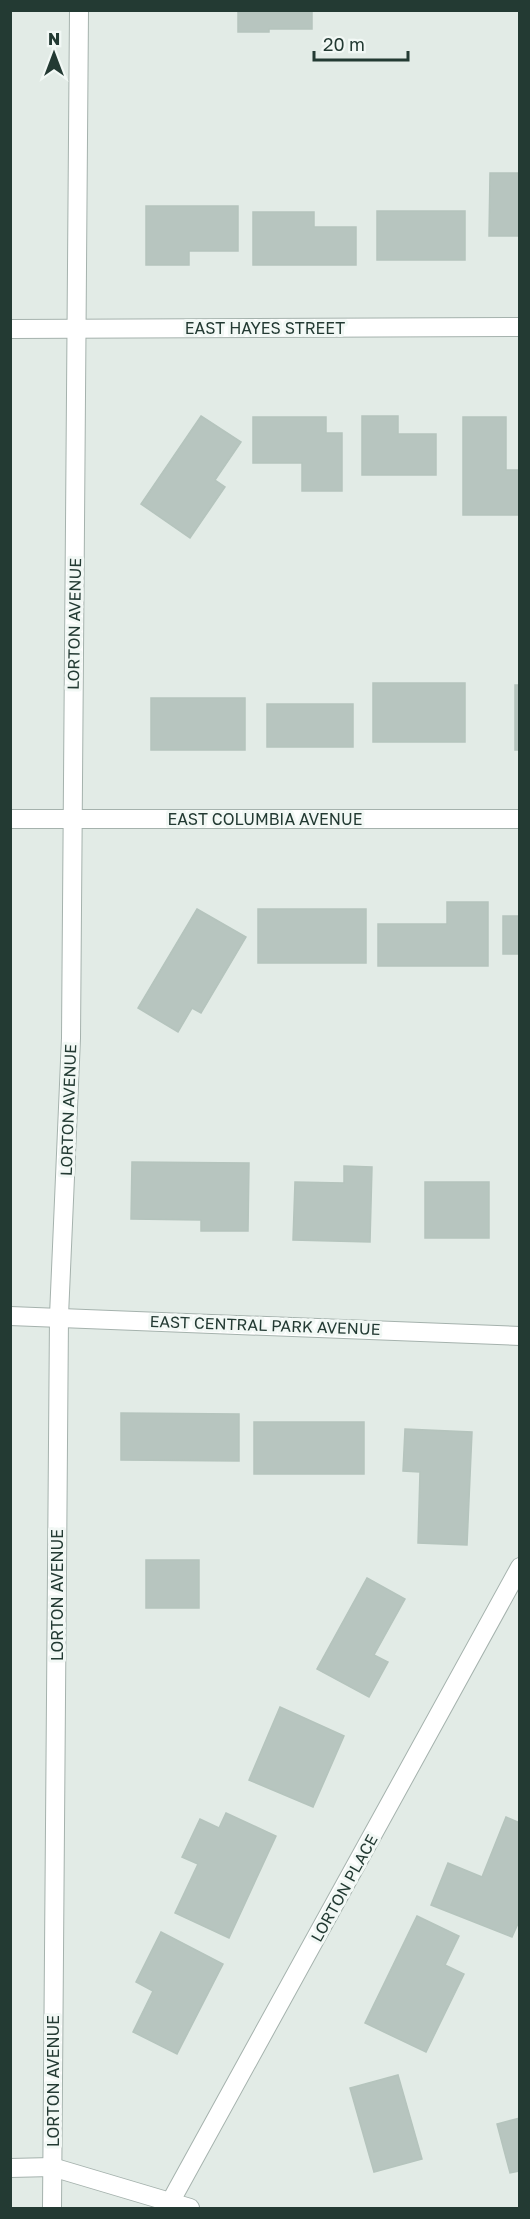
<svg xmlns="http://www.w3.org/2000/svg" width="530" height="2219" viewBox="0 0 530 2219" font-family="'Golos Text',sans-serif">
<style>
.building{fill:#b7c5bf;stroke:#b5c4bd;stroke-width:1.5}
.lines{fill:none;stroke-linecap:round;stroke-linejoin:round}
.minor-casing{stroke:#a5b2ad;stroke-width:20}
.minor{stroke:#fff;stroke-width:18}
.labels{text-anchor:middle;stroke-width:6;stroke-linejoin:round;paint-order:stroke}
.street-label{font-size:16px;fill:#233a33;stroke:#f2f8f5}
</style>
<rect width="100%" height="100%" fill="#e2ebe6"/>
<g class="building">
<path d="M238 10H312V29H269V32H238Z"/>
<path d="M490 173H520V236H489Z"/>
<path d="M146 206H238V251H189V265H146Z"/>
<rect x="377" y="211" width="88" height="49"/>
<path d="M253 212H314V227H356V265H253Z"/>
<path d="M201 416 241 442 215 480 225 487 190 538 141 504Z"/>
<path d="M362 416H398V434H436V475H362Z"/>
<path d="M253 417H326V433H342V491H302V463H253Z"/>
<path d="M463 417H506V470H520V515H463Z"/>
<rect x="373" y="683" width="92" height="59"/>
<rect x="515" y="685" width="5" height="65"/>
<rect x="151" y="698" width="94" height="52"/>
<rect x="267" y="704" width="86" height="43"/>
<path d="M447 902H488V966H378V924H447Z"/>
<path d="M197 909 246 937 201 1013 192 1008 178 1032 138 1008Z"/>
<rect x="258" y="909" width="108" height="54"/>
<rect x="503" y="916" width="17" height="38"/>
<path d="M132 1162 249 1163 248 1231H201V1220L131 1219Z"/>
<path d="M344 1166 372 1167 370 1242 293 1240 295 1182 344 1183Z"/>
<rect x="425" y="1182" width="64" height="56"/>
<path d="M121 1413 239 1414V1461L121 1460Z"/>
<rect x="254" y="1422" width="110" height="52"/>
<path d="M405 1429 472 1432 467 1545 418 1543 420 1472 403 1471Z"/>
<rect x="146" y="1560" width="53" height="48"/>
<path d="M367 1578 405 1599 374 1655 388 1662 369 1697 317 1669Z"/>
<path d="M280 1707 344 1736 313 1807 249 1780Z"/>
<path d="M226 1813 276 1836 229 1938 175 1913 198 1864 182 1857 200 1819 219 1828Z"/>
<path d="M506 1817 520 1823V1919L512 1937 431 1905 448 1863 482 1877Z"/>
<path d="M417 1916 459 1936 445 1965 464 1974 426 2052 365 2023Z"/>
<path d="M161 1932 223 1964 177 2054 133 2032 153 1991 136 1982Z"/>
<path d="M398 2075 422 2159 374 2172 350 2088Z"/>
<path d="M520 2118V2171L510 2173 497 2124Z"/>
</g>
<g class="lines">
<defs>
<g id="minor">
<path d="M10 329 520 327"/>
<path d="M10 819H520"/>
<path d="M10 1316 520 1336"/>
<path d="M10 2168 52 2167 190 2208"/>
<path d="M52 2208 59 1316 71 1038 79 10"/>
<path d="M167 2208 520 1567"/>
</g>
</defs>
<use href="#minor" class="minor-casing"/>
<use href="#minor" class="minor"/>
</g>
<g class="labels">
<g class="street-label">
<text x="265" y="334">EAST HAYES STREET</text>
<text transform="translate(74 624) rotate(-89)" y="6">LORTON AVENUE</text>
<text x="265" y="825">EAST COLUMBIA AVENUE</text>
<text transform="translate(68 1110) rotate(-88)" y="6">LORTON AVENUE</text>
<text transform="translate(265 1325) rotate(2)" y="6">EAST CENTRAL PARK AVENUE</text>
<text transform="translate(57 1595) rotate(-90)" y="6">LORTON AVENUE</text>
<text transform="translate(344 1888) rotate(-61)" y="6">LORTON PLACE</text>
<text transform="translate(53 2081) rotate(-90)" y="6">LORTON AVENUE</text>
</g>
</g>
<rect width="530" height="2219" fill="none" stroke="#233a33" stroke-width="24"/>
<g transform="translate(54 54)" stroke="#f2f8f5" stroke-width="4.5" paint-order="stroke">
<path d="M0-4.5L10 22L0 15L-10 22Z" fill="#233a33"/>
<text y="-9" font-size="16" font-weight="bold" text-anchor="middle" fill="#233a33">N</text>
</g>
<path d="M314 51v9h94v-9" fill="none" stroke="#233a33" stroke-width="3"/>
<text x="323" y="51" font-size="18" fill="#233a33" stroke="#f2f8f5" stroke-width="4.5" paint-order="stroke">20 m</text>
</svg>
